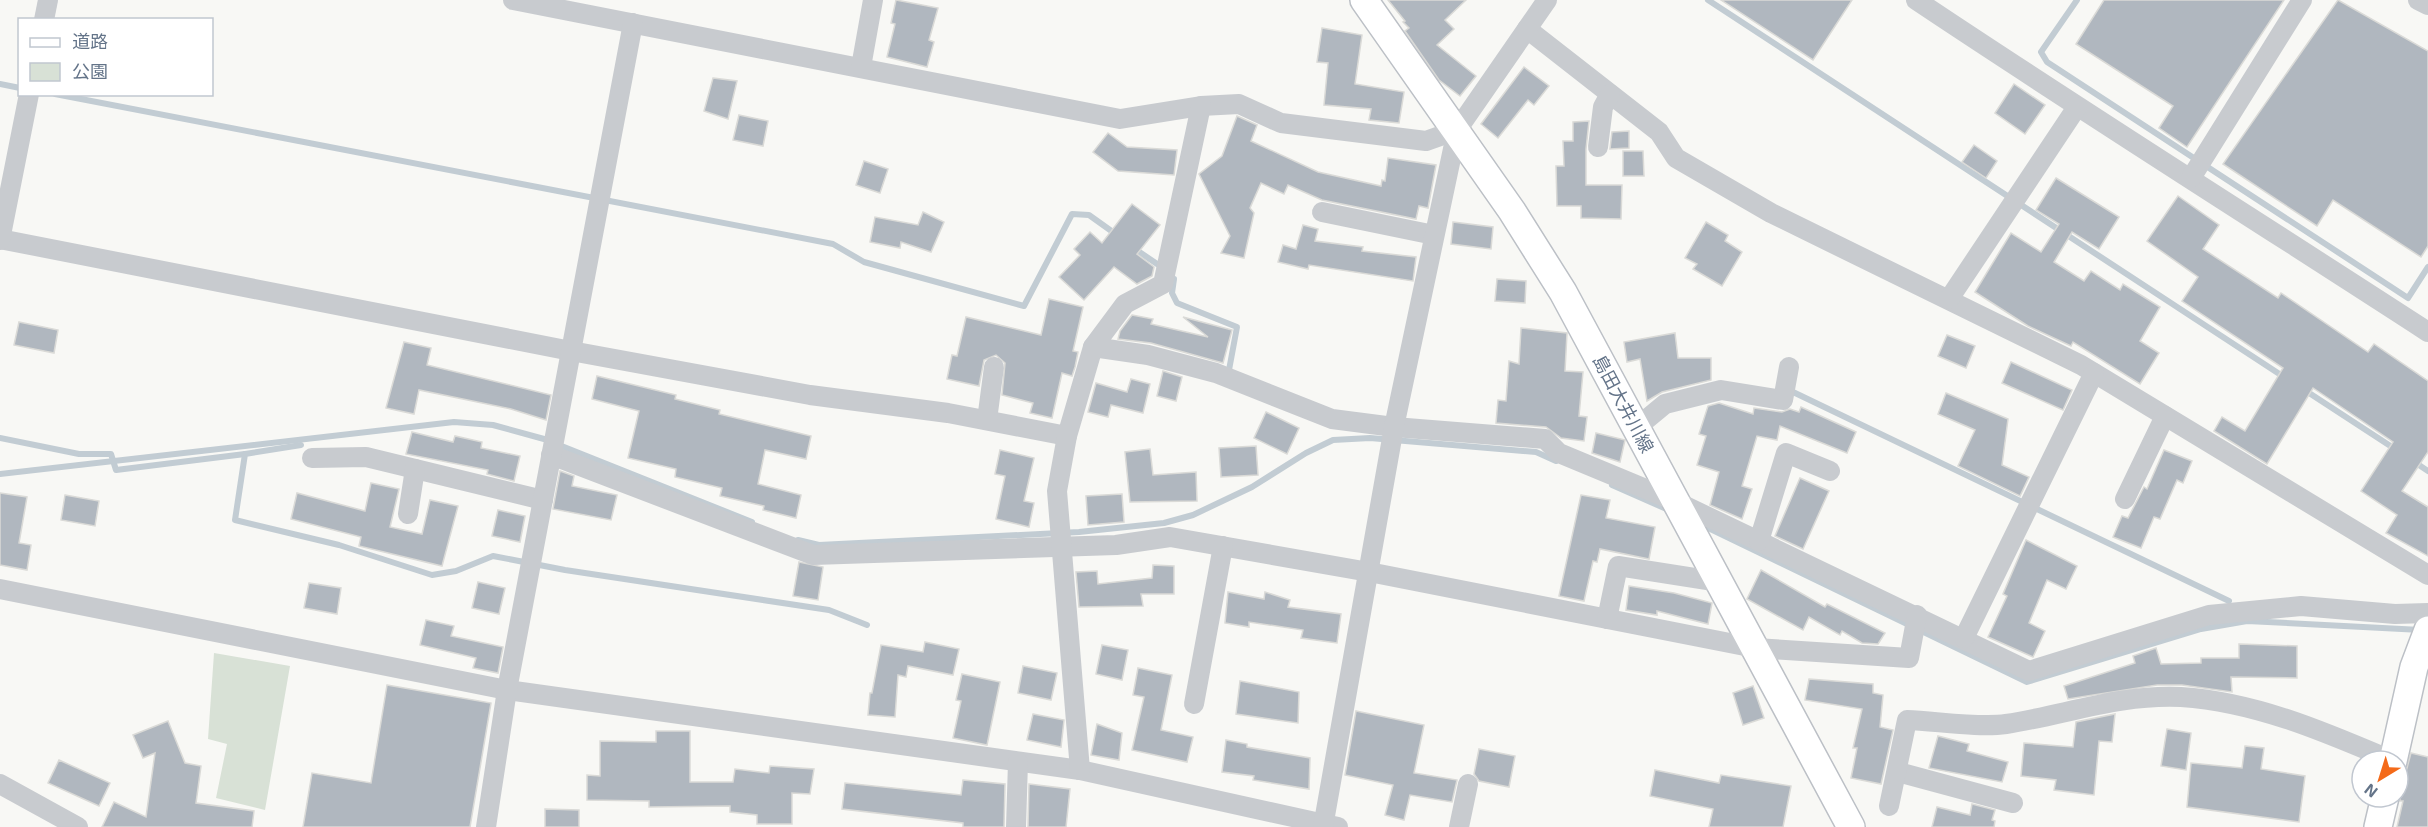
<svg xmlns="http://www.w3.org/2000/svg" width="2428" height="827" viewBox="0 0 2428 827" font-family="'Exo 2','Noto Sans JP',sans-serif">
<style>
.green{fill:#d8e1d6}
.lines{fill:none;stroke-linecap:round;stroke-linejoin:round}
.stream{stroke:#c2ccd3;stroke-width:6}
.building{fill:#b0b7bf;stroke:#dadad7;stroke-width:1.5}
.secondary-casing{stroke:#bcc0c6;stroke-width:30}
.street{stroke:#c8cbcf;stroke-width:20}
.secondary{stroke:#fff;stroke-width:27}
.labels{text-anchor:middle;stroke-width:6;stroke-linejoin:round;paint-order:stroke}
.street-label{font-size:18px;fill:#647489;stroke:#fff}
</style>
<rect width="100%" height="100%" fill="#f8f8f5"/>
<path class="green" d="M214 653 290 666 265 810 216 798 227 744 208 739Z"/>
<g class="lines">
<g class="stream">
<path d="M1708 0 2284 377"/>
<path d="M2077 0 2041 52 2047 62 2408 298 2428 267"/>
<path d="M0 84 20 88"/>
<path d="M55 94 833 244 864 262 1024 306 1072 214 1089 215 1117 235"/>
<path d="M1132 247 1163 268"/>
<path d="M1174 279 1172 293 1177 303 1237 327 1229 370"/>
<path d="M2303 389 2395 449"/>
<path d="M1793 392 2229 601"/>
<path d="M0 438 79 454H111L116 470 245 454"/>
<path d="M301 445 245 454 235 520 339 545 432 575 456 571 493 556 565 570 829 610 867 625"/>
<path d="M2413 461 2428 471"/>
<path d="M0 474 454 422 493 425 544 439 752 522"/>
<path d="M1612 485 1671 511"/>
<path d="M1700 524 2027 682 2201 629 2247 621 2421 630"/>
<path d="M798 540 819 545 1079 532 1164 523 1193 515 1252 487 1306 453 1333 440 1370 438 1536 452 1556 461"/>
</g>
</g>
<g class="building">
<path d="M896 0 938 8 929 40 934 42 927 67 887 57 895 24 891 23Z"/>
<path d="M1388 0H1466L1445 20 1454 29 1437 45 1476 76 1460 96 1439 80 1405 31 1409 28 1403 22 1405 21Z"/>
<path d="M1721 0H1852L1813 60Z"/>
<path d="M2104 0H2284L2187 147 2159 128 2173 106 2076 44Z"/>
<path d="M2338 0 2428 51V246L2421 257 2333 200 2317 226 2223 164Z"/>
<path d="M1322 28 1362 35 1355 84 1404 92 1399 123 1369 120 1371 109 1324 105 1328 63 1317 62Z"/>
<path d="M1524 67 1549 86 1534 105 1528 100 1498 138 1481 124Z"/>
<path d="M713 78 737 81 728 119 704 111Z"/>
<path d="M2014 84 2045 105 2025 134 1995 113Z"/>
<path d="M739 115 768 121 763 146 733 140Z"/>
<path d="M1237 116 1257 125 1251 141 1318 172 1381 186 1382 180 1385 181 1388 158 1436 165 1428 208 1419 206 1416 219 1322 200 1288 185 1284 194 1261 183 1250 208 1254 213 1244 258 1221 253 1230 236 1199 174 1222 156Z"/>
<path d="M1589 121 1586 149V185H1622L1621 219 1581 218V206H1557L1556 166H1564L1563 141H1573V122Z"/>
<path d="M1629 131V148L1610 149 1612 132Z"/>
<path d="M1108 133 1127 147 1177 150 1174 175 1118 171 1093 152Z"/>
<path d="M1974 145 1997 161 1986 178 1962 162Z"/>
<path d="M1623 151H1643L1644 176H1623Z"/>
<path d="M864 161 888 169 880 193 856 185Z"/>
<path d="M2056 178 2119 217 2099 249 2072 232 2054 262 2084 281 2091 271 2120 290 2123 284 2160 307 2140 341 2159 353 2140 384 2073 342 2071 346 2028 326 1975 292 2011 233 2041 252 2059 224 2036 210Z"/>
<path d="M2178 196 2219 225 2203 249 2278 298 2281 293 2368 352 2374 344 2428 381V452L2402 491 2428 507V556L2386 533 2397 515 2361 491 2393 442 2313 388 2267 464 2214 431 2222 417 2245 431 2283 368 2182 301 2198 277 2147 241Z"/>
<path d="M1132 204 1160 225 1137 254 1154 267 1152 276 1137 284 1114 267 1084 300 1059 277 1080 255 1074 249 1090 232 1102 243Z"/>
<path d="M923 212 944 222 931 252 901 242 900 248 870 242 875 217 918 225Z"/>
<path d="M1453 222 1493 227 1491 249 1451 244Z"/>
<path d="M1706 222 1728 235 1725 241 1742 252 1722 286 1693 269 1697 264 1685 258Z"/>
<path d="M1303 225 1318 229 1315 241 1363 247 1362 251 1416 257 1413 281 1309 265 1308 269 1278 262 1283 245 1296 249Z"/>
<path d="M1497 279 1526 281 1525 303 1495 301Z"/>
<path d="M1049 299 1083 307 1073 351 1078 352 1075 367 1072 376 1062 373 1052 418 1030 413 1033 403 1002 395 1005 363 996 355 984 360 979 386 947 379 952 355 957 356 966 317 1041 335Z"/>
<path d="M1132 315 1153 319 1151 324 1208 337 1183 317 1232 330 1223 363 1151 343 1118 339 1120 331Z"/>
<path d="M19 322 58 330 54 353 14 345Z"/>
<path d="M1521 328 1567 333 1565 371 1583 372 1579 416 1587 417 1584 441 1561 438 1546 427 1496 423 1498 400 1506 401 1509 361 1519 364Z"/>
<path d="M1675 333 1678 358H1711V380L1662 392 1647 401 1640 359 1627 362 1624 342Z"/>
<path d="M1947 335 1975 346 1966 368 1938 356Z"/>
<path d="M404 342 431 348 427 365 551 395 546 420 511 409 419 390 414 414 386 408Z"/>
<path d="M2011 362 2072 390 2063 410 2002 383Z"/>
<path d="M1163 371 1182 377 1176 401 1157 396Z"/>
<path d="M597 376 676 395 675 399 720 410 719 414 811 436 806 459 765 450 758 484 801 495 796 518 763 510 764 506 720 496 722 488 675 477 676 469 628 458 639 411 592 399Z"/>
<path d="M1131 379 1150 384 1143 413 1111 405 1108 417 1088 412 1096 383 1127 392Z"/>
<path d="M1946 393 2008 419 2002 465 2029 477 2020 496 1958 466 1975 430 1938 414Z"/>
<path d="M1719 403 1753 414 1754 408 1782 412 1790 409 1799 412 1801 407 1856 432 1847 453 1780 426 1777 440 1757 436 1742 486 1752 489 1742 519 1710 505 1719 472 1697 465 1706 436 1699 434 1708 406Z"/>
<path d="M1266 412 1299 428 1287 454 1254 438Z"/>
<path d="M412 432 453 442 455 436 482 442 481 448 520 456 514 481 487 474 488 470 406 454Z"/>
<path d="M1596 433 1625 440 1620 462 1592 453Z"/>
<path d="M1256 446 1258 475 1221 477 1219 448Z"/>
<path d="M1150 449 1153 475 1196 472 1197 501 1130 502 1125 452Z"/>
<path d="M1000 450 1034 458 1024 501 1034 503 1029 527 996 519 1005 476 995 474Z"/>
<path d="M2164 450 2192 461 2183 483 2177 480 2160 519 2154 517 2141 548 2113 537 2122 516 2128 518 2144 487 2147 489Z"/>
<path d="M560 471 574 476 572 486 617 495 611 520 553 509Z"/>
<path d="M1800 478 1829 491 1803 549 1775 536Z"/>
<path d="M371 483 399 489 390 527 422 534 430 500 458 506 442 566 359 546 361 537 291 519 297 493 365 511Z"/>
<path d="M0 493 27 497 19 543 31 545 27 570 0 565Z"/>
<path d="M1122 494 1124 522 1088 525 1086 496Z"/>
<path d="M65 495 99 501 95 526 61 520Z"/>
<path d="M1581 495 1610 500 1606 518 1655 527 1649 559 1600 549 1597 562 1593 561 1584 601 1559 596Z"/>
<path d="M498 510 525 516 520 542 492 536Z"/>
<path d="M2026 540 2077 566 2066 589 2047 580 2029 623 2045 631 2033 657 1988 637 2007 596 2003 594Z"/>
<path d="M799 562 823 567 818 600 793 596Z"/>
<path d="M1153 565 1174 566V594H1141L1143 606 1079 607 1076 572 1097 571 1098 584 1152 578Z"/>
<path d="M1761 570 1825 607 1827 604 1885 633 1878 644 1862 643 1842 631 1840 635 1809 617 1803 630 1747 599Z"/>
<path d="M478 582 505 588 499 614 472 608Z"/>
<path d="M309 583 341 588 337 614 304 608Z"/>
<path d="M1629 586 1674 593 1712 603 1708 624 1657 611V615L1626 610Z"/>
<path d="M1228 592 1264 599 1265 592 1290 600 1288 607 1341 614 1337 643 1301 638 1303 630 1249 622V627L1225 623Z"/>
<path d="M426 620 454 626 451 636 503 647 498 673 473 668 476 658 420 645Z"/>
<path d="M925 642 959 649 953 675 908 666 906 677 898 675 895 717 868 715 870 693H872L881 645 923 652Z"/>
<path d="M2239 644 2297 646V678L2231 677 2232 692 2182 685H2157L2068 699 2064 686 2135 663 2133 656 2156 648 2161 664 2201 663V658H2239Z"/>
<path d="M1102 645 1128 650 1122 680 1096 674Z"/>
<path d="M1023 666 1057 673 1051 700 1018 693Z"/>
<path d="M1138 668 1172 675 1161 730 1193 737 1187 762 1132 750 1144 697 1133 695Z"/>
<path d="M962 674 1000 682 987 745 953 738 961 701 956 700Z"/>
<path d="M1809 679 1873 684V693L1883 695 1880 727 1893 730 1881 784 1851 778 1857 748H1853L1862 709 1805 700Z"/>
<path d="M1240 681 1299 692 1298 723 1236 714Z"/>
<path d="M387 685 491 703 470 827H303L312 773 371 783Z"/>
<path d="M1753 686 1764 718 1743 725 1733 693Z"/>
<path d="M1356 711 1424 725 1414 773 1457 780 1452 802 1410 795 1404 820 1385 815 1393 785 1345 775Z"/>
<path d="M1033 714 1064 720 1061 747 1027 740Z"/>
<path d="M2115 714 2112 742 2099 741 2094 795 2054 790 2056 780 2021 776 2024 743 2073 747 2076 722Z"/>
<path d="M168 721 185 763 201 766 196 803 254 811 252 827H102L114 802 146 817 155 753 143 758 133 735Z"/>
<path d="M1097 724 1122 733 1119 760 1091 755Z"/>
<path d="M2167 729 2191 733 2186 770 2161 766Z"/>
<path d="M656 731H690V782H733L735 769 769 773 770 766 814 769 810 794 792 793V824H757V815L730 812V806L649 807V801L587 800V775L600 776V741L656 742Z"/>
<path d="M1938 736 1969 744 1967 751 2008 762 2002 782 1929 768Z"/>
<path d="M1226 740 1247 744V747L1310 758 1309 789 1253 780 1254 776 1222 772Z"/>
<path d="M2245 746 2264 748 2261 769 2305 776 2299 822 2187 807 2191 763 2242 768Z"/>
<path d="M1479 749 1515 756 1509 787 1479 781 1474 774Z"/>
<path d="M2411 753 2428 757V827H2397L2403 801H2400V794Z"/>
<path d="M59 760 110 783 99 806 48 783Z"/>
<path d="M1655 770 1719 783 1721 775 1791 786 1783 827H1709L1713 809 1650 796Z"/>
<path d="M963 780 1005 784 1004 827H963V823L842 809 845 783 961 795Z"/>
<path d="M1029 784 1070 789 1066 827H1028Z"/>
<path d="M1972 804 1995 810 1992 820 1995 821 1994 827H1932L1937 807 1970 815Z"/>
<path d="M545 809 579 810V827H545Z"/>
</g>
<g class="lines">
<defs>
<g id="secondary">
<path d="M1364 0 1512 211 1563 292 1851 827"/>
<path d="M2393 761 2414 667 2428 630"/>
<path d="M2378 827 2385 797"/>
</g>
</defs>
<use href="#secondary" class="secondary-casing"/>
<g class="street">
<path d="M513 0 1120 119 1201 106 1239 104 1281 123 1426 141 1457 130"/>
<path d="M1916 0C2085 113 2257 221 2428 332"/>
<path d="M2418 0 2428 5"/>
<path d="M44 20 48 0"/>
<path d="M1527 29 1659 132 1676 158 1771 213 2081 365 2428 575"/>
<path d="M861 67 873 0"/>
<path d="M1598 147 1603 107 1610 94"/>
<path d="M2191 178 2302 0"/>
<path d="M1322 212 1434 235"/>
<path d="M0 239 571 351 810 395 948 413 1067 436"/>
<path d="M0 240 29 94"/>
<path d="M1949 299 2077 107"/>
<path d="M1093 347 1148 355 1216 373 1332 419 1394 427 1545 439 1559 453 1677 502 2029 671 2209 615 2301 606 2395 614 2428 613"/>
<path d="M987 420 994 367"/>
<path d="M1636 428 1665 404 1721 390 1783 400 1789 367"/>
<path d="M551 455 813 555 1116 545 1170 537 1369 572 1755 648 1909 658 1917 615"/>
<path d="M312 458 366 457 543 500"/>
<path d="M2125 499 2165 416"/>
<path d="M408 514 415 469"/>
<path d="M1759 541 1786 453 1830 471"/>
<path d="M0 589 507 690 1080 770 1338 827"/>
<path d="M1607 619 1618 566 1720 582"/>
<path d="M1964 638 2094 373"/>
<path d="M1194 704 1223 546"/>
<path d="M1080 770 1057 491 1067 436 1093 347 1125 304 1163 284 1201 106"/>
<path d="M1898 772 2013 803"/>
<path d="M0 784 78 827"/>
<path d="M1889 806 1907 720C1936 721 1979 728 2006 724 2065 715 2120 694 2181 697 2256 702 2325 732 2393 761"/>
<path d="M486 827 507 690 633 23"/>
<path d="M1016 827 1018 762"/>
<path d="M1323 827 1394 427 1457 130 1547 0"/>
<path d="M1459 827 1468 784"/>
</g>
<use href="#secondary" class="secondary"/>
</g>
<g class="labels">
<g class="street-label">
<text transform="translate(1623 404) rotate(62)" y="6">島田大井川線</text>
</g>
</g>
<rect x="18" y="18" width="195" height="78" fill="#ffffff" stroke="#c1c7d0" stroke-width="1.5"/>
<rect x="30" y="38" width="30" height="9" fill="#ffffff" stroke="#c1c7d0" stroke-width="1.5"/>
<text x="72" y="48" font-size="18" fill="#647489">道路</text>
<rect x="30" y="63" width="30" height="18" fill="#d8e1d6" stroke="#c1c7d0" stroke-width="1.5"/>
<text x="72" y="78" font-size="18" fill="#647489">公園</text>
<g transform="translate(2380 779) rotate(218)"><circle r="28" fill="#ffffff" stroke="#c1c7d0" stroke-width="1.5"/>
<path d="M0-4.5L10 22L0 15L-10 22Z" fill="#f46a19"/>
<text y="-9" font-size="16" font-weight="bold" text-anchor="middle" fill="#647489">N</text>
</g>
</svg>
